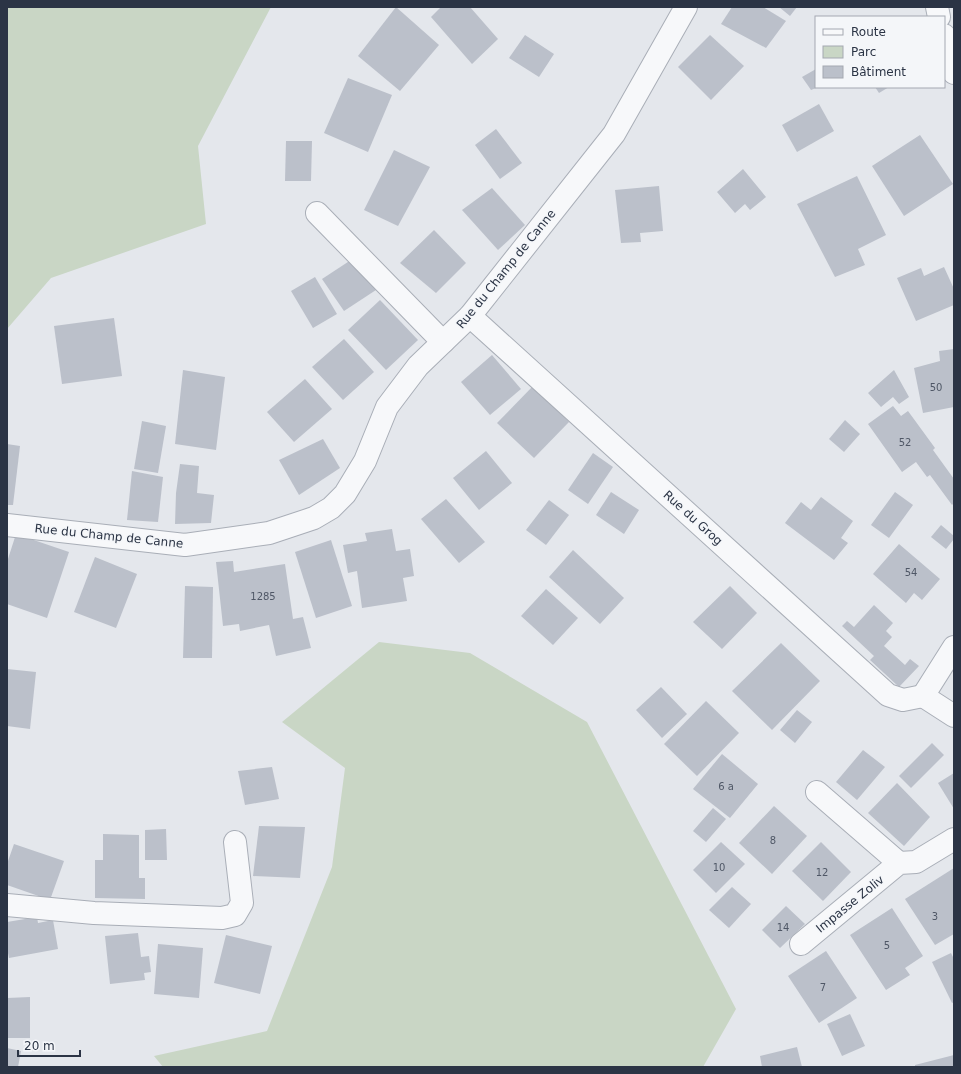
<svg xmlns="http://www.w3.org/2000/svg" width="961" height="1074" viewBox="0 0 961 1074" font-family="'DejaVu Sans',sans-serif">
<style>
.green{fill:#c9d6c5}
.building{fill:#bbc0ca}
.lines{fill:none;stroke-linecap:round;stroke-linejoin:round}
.street-casing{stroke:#a9aeb7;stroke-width:24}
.street{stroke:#f7f8fa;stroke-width:22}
.labels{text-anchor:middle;stroke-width:3;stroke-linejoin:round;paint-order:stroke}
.number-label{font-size:10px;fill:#4f5766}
.street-label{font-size:12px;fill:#2b3445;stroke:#f4f6f9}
</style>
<rect width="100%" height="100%" fill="#e4e7ec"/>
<g class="green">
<path d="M7 7H271L198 146 206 224 51 278 7 329Z"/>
<path d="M379 642 470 653 587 722 736 1009 703 1067H163L154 1056 267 1031 332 867 345 768 282 722Z"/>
</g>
<g class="building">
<path d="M396 7 439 45 400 91 358 56Z"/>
<path d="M441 7H470L498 39 472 64 431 17Z"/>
<path d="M732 7H763L786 21 766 48 721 24Z"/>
<path d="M779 7H797L790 16Z"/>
<path d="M525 35 554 54 539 77 509 58Z"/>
<path d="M710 35 744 66 711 100 678 67Z"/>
<path d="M816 69V88L811 90 802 77Z"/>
<path d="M348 78 392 95 368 152 324 133Z"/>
<path d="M875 87H889L879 93Z"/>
<path d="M819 104 834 131 797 152 782 125Z"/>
<path d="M496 129 522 163 500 179 475 145Z"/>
<path d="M920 135 953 184 904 216 872 166Z"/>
<path d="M286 141H312L311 181H285Z"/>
<path d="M394 150 430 167 398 226 364 210Z"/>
<path d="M743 169 766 197 750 210 745 204 735 213 717 192Z"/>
<path d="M857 176 886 235 858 249 865 265 835 277 797 204Z"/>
<path d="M659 186 663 231 640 233 641 242 621 243 615 190Z"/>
<path d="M492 188 525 225 498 250 462 210Z"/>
<path d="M434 230 466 263 436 293 400 263Z"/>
<path d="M354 258 376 290 344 311 322 279Z"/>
<path d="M944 267 954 289V305L916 321 897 278 921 268 924 276Z"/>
<path d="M315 277 337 314 313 328 291 291Z"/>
<path d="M380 300 418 340 386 370 348 330Z"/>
<path d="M114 318 122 376 62 384 54 326Z"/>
<path d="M344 339 374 372 343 400 312 367Z"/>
<path d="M954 349V407L923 413 914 368 940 361 939 351Z"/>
<path d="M492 355 521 389 490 415 461 382Z"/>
<path d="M183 370 225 377 216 450 175 444Z"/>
<path d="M894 370 909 397 899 404 893 397 881 407 868 393Z"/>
<path d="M305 379 332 409 294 442 267 412Z"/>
<path d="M533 386 569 422 534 458 497 423Z"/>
<path d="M893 406 901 416 908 411 935 448 933 450 954 479V503L952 505 930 475 927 477 916 462 902 472 868 424Z"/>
<path d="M845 420 860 434 844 452 829 439Z"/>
<path d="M142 421 166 426 158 473 134 469Z"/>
<path d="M323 439 340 468 299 495 279 460Z"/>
<path d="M7 444 20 446 13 505H7Z"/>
<path d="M486 451 512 483 479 510 453 478Z"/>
<path d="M593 453 613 467 588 504 568 490Z"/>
<path d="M180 464 199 466 197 493 214 495 211 523 175 524 176 493Z"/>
<path d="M132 471 163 477 158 522 127 520Z"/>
<path d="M611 492 639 510 624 534 596 515Z"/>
<path d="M895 492 913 505 889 538 871 525Z"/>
<path d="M821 497 853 521 841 538 848 543 834 560 785 523 801 502 811 510Z"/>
<path d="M446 499 485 542 459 563 421 519Z"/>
<path d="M549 500 569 515 546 545 526 530Z"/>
<path d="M941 525 954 536V539L946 549 931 537Z"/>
<path d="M392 529 396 551 410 549 414 576 403 578 407 601 362 608 357 571 348 573 343 545 367 541 365 533Z"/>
<path d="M16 534 69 552 47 618 7 604V562Z"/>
<path d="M331 540 352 606 316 618 295 552Z"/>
<path d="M899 544 940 579 922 600 914 593 906 603 873 574Z"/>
<path d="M573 550 624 598 600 624 549 577Z"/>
<path d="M95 557 137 574 116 628 74 612Z"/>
<path d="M233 561 234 572 285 564 293 619 303 617 311 648 276 656 269 625 240 631 239 624 223 626 216 562Z"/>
<path d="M185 586 213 587 212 658H183Z"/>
<path d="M730 586 757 613 722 649 693 622Z"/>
<path d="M546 589 578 618 553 645 521 616Z"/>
<path d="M874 605 893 623 886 631 892 637 884 646 905 665 910 659 919 666 899 687 870 660 874 656 842 626 847 621 854 627Z"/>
<path d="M781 643 820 681 772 730 732 691Z"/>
<path d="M7 669 36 672 30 729 7 726Z"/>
<path d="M661 687 687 714 662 738 636 710Z"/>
<path d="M706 701 739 733 697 776 664 744Z"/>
<path d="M797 710 812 722 795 743 780 730Z"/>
<path d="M932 743 944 755 911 788 899 776Z"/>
<path d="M863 750 885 767 857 800 836 782Z"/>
<path d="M722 754 758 784 730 818 693 789Z"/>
<path d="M272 767 279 799 245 805 238 771Z"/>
<path d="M954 773V809L938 783Z"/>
<path d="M897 783 930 817 904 846 868 813Z"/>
<path d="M774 806 807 836 772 874 739 843Z"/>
<path d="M713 808 726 819 706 842 693 831Z"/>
<path d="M259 826 305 827 300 878 253 876Z"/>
<path d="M166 829 167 860H145V830Z"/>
<path d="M103 834 139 835V878H145V899L95 898V860H103Z"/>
<path d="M721 842 745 864 716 893 693 870Z"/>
<path d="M821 842 851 872 823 901 792 871Z"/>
<path d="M14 844 64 861 50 900 7 885V864Z"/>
<path d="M954 868V934L935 945 905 899Z"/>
<path d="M732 887 751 904 729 928 709 910Z"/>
<path d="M786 906 805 924 780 948 762 930Z"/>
<path d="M892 908 923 956 905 968 910 975 886 990 850 935Z"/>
<path d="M37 917 38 923 53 920 58 949 9 958 7 948V922Z"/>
<path d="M138 933 141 957 149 956 151 972 144 973 145 980 110 984 105 936Z"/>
<path d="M226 935 272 946 260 994 214 983Z"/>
<path d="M158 944 203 948 199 998 154 994Z"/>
<path d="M826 951 857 998 819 1023 788 976Z"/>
<path d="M951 953 954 959V1002L952 1003 932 962Z"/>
<path d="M30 997V1038H7V998Z"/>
<path d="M850 1014 865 1046 842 1056 827 1024Z"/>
<path d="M797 1047 802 1067H762L760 1056Z"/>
<path d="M7 1048 21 1051 18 1067H7Z"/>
<path d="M954 1055V1067H915V1065Z"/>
</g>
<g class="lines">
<defs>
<g id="street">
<path d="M937 7 939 17"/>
<path d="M944 35 954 73"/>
<path d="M317 213 443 342"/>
<path d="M470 316 888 695 903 700 923 696"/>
<path d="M7 525 185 545 269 533 314 518 331 508 345 494 365 461 387 407 418 366 470 316 614 134 686 7"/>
<path d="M923 696 954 647"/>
<path d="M923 696 954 716"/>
<path d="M817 792 899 863"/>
<path d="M7 905 94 913 222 918 235 915 242 903 235 842"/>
<path d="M801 944 899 863 916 862 954 839"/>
</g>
</defs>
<use href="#street" class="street-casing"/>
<use href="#street" class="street"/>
</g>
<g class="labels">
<g class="number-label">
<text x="936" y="391">50</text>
<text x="905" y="446">52</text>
<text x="911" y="576">54</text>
<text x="263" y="600">1285</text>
<text x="726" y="790">6 a</text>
<text x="773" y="844">8</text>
<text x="719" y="871">10</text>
<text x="822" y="876">12</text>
<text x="935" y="920">3</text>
<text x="783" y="931">14</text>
<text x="887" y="949">5</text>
<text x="823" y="991">7</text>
</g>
<g class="street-label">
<text transform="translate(506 269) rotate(-51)" y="4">Rue du Champ de Canne</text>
<text transform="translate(693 518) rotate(42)" y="4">Rue du Grog</text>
<text transform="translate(109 536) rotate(6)" y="4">Rue du Champ de Canne</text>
<text transform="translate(850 904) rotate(-39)" y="4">Impasse Zoliv</text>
</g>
</g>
<rect width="961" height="1074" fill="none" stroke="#2b3445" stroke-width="16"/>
<rect x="815" y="16" width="130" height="72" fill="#f4f6f9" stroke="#a4a8b1"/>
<rect x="823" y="29" width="20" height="6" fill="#f7f8fa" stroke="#a4a8b1"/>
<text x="851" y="36" font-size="12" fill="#2b3445">Route</text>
<rect x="823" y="46" width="20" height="12" fill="#c9d6c5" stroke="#a4a8b1"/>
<text x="851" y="56" font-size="12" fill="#2b3445">Parc</text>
<rect x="823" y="66" width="20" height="12" fill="#bbc0ca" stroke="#a4a8b1"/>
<text x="851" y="76" font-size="12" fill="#2b3445">Bâtiment</text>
<path d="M18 1050v6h62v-6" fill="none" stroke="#2b3445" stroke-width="2"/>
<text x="24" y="1050" font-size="12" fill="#2b3445" stroke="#f4f6f9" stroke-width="3" paint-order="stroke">20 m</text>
</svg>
